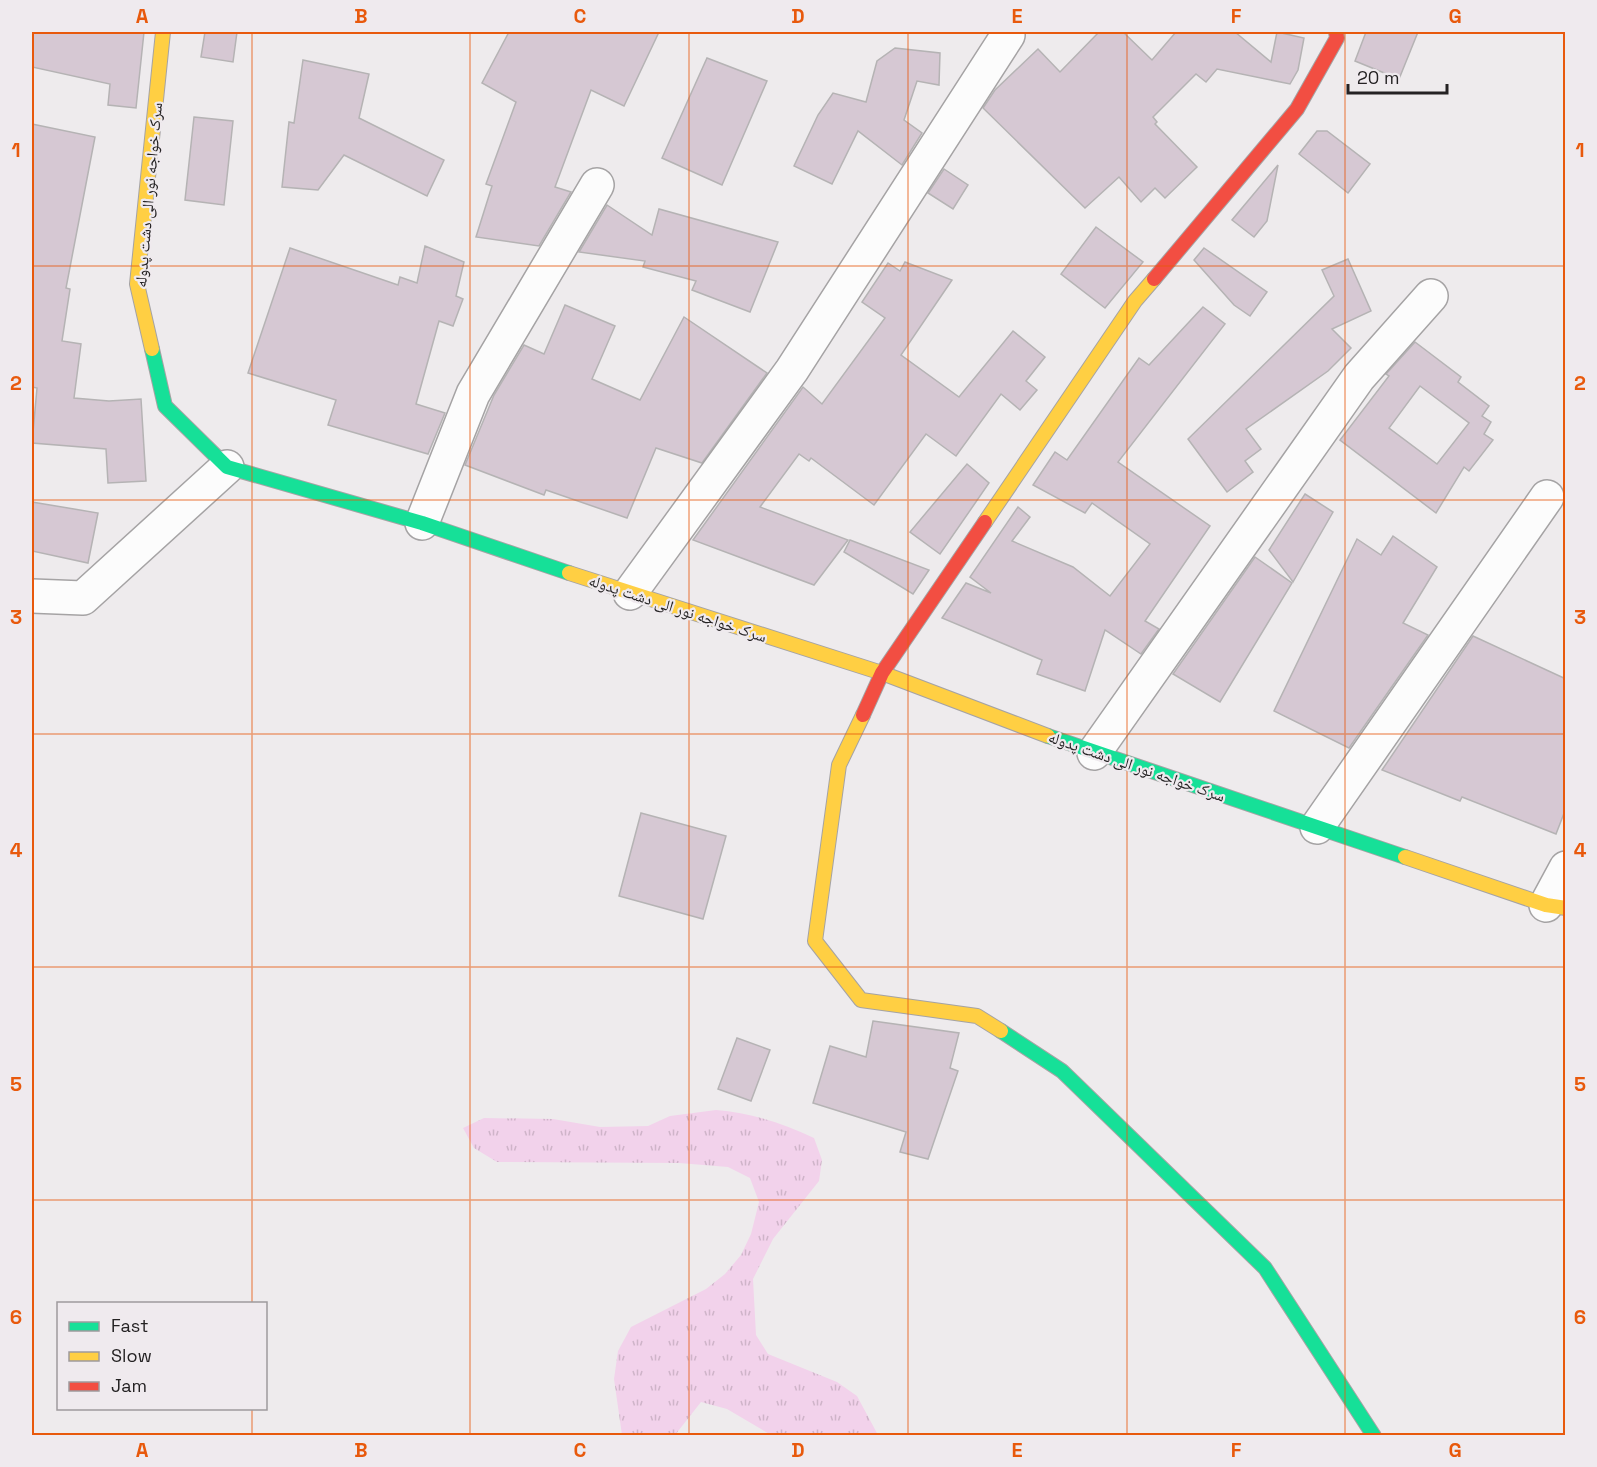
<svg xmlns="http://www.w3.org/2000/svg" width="1597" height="1467" viewBox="0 0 1597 1467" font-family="'Space Grotesk','Noto Naskh Arabic',sans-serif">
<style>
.grass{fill:url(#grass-tufts)}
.building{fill:#d6c8d3;stroke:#b5b3b4;stroke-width:1.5;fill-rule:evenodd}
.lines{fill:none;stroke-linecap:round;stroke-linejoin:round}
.street-casing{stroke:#a5a3a4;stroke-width:36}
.fast-casing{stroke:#a5a3a4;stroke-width:16}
.slow-casing{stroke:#a5a3a4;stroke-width:16}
.jam-casing{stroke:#a5a3a4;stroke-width:16}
.street{stroke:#fcfcfc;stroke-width:33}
.fast{stroke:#16e098;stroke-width:14}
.slow{stroke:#ffcf43;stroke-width:14}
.jam{stroke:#f24e42;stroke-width:14}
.grid{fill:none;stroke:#e8590c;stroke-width:1.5;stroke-opacity:0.55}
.labels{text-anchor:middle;stroke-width:4.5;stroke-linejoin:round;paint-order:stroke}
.street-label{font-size:16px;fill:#242223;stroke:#efeaee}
.neatline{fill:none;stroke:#e8590c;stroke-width:2}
.grid-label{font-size:20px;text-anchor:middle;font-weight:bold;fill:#e8590c}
</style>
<defs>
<pattern id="grass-tufts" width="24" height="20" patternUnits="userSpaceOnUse" patternTransform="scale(1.5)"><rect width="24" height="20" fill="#f2d2eb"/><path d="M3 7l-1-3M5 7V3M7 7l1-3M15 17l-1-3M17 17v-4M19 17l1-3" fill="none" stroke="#cfb4c9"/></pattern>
</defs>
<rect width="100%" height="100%" fill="#eeebed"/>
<path class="grass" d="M716 1110C751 1113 783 1123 814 1138L822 1160 819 1181 773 1239 753 1279 756 1335 768 1354 837 1382 857 1396 878 1435H771L727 1409 701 1402 675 1435H622L614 1379 618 1351 631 1327 706 1289 725 1274 741 1255 751 1234 759 1202 750 1178 728 1167 679 1163 497 1162 474 1148 463 1128 484 1118 553 1119 600 1127 648 1126 670 1116Z"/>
<g class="building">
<path d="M32 32H144L136 108 108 105 110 84 32 67Z"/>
<path d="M205 32H237L233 62 201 57Z"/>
<path d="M509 32H659L624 106 591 90 555 187 571 192 539 246 476 237 492 186 486 184 516 102 482 83Z"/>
<path d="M1099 32H1123L1152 60 1176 32H1235L1271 62 1277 32 1304 38 1298 70 1290 84 1217 69 1206 82 1196 74 1153 117 1157 122 1155 124 1197 167 1165 198 1155 188 1141 202 1119 177 1085 208 983 108 995 90 1038 49 1060 72Z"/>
<path d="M1366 32H1418L1399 79 1355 61Z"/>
<path d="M895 48 940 53 939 85 917 81 904 120 922 133 902 165 858 131 832 184 794 166 818 115 833 93 866 102 877 61Z"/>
<path d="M707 58 767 81 722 185 662 158Z"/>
<path d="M303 60 369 74 359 118 444 160 427 196 344 155 318 190 282 187 289 122 294 123Z"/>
<path d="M194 117 233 121 224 205 185 200Z"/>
<path d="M32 124 95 137 66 288 70 289 62 341 81 344 74 398 109 401 141 399 146 481 108 483 106 449 32 443 37 388 32 387Z"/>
<path d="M1317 131H1327L1370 164 1348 193 1299 154Z"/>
<path d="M1278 165 1267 221 1254 237 1232 220Z"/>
<path d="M944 169 968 185 953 209 928 193Z"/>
<path d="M607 205 652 235 659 209 778 242 750 312 692 290 696 281 643 267 645 261 579 252Z"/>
<path d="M1096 227 1143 262 1105 308 1061 274Z"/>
<path d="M425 246 464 262 456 296 463 299 453 326 439 321 416 404 445 413 428 454 328 425 336 400 248 373 290 248 398 285 400 277 417 283Z"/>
<path d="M1204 248 1267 292 1250 316 1234 305 1194 260Z"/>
<path d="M1348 259 1371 311 1332 329 1351 348 1328 371 1246 429 1261 449 1245 461 1253 472 1227 492 1188 439 1334 296 1322 270Z"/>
<path d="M905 262 952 280 901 355 959 397 1013 331 1045 357 1026 381 1037 390 1020 410 1001 394 956 456 926 434 874 505 811 458 809 461 799 454 760 507 848 540 814 585 693 540 803 387 822 404 885 318 862 302 888 263 900 271Z"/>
<path d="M565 305 615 326 592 379 640 400 684 317 767 373 702 463 656 448 627 518 546 490 544 495 465 465 494 395 524 345 544 354Z"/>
<path d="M1203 307 1225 324 1118 462 1210 526 1145 621 1159 629 1141 654 1105 630 1085 691 1037 674 1042 660 942 618 966 583 991 593 970 577 1018 507 1030 517 1012 541 1073 567 1110 596 1150 544 1092 503 1085 513 1033 485 1055 452 1067 460 1139 358 1149 365Z"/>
<path d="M1415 342 1461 377 1458 382 1489 406 1482 416 1491 422 1484 434 1493 440 1469 471 1464 467 1436 513 1340 440 1389 376 1386 374ZM1420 386 1469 423 1437 464 1389 428Z"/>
<path d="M967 464 989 483 940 554 910 532Z"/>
<path d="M1305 494 1333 512 1293 582 1269 550Z"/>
<path d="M32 502 98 513 88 563 32 551Z"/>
<path d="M1393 536 1437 567 1403 623 1428 635 1349 748 1274 711 1357 539 1381 555Z"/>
<path d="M850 540 929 570 913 594 844 552Z"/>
<path d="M1255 557 1292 583 1220 702 1173 674Z"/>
<path d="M1473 636 1566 679V808L1556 834 1462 797 1460 801 1382 770Z"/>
<path d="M641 813 726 836 703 919 619 896Z"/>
<path d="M873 1021 959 1033 950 1068 958 1071 928 1159 900 1152 906 1132 813 1103 830 1046 866 1057Z"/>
<path d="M737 1038 770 1050 751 1101 718 1089Z"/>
</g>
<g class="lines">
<defs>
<g id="street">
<path d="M422 523 473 394 597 185"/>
<path d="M630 593 792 370 1008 35"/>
<path d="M32 596 83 598 227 467"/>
<path d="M1094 753 1359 377 1431 296"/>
<path d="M1317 827 1547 497"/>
<path d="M1546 905 1566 868"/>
</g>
<g id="fast">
<path d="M152 349 165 406 227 467 422 523 569 573"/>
<path d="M1048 736 1405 857"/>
<path d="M1001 1031 1062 1071 1265 1268 1374 1436"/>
</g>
<g id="slow">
<path d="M152 349 137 284 163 32"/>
<path d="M985 522 1135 301 1154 279"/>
<path d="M569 573 882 673 1048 736"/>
<path d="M863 715 839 765 815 941 861 1000 977 1016 1001 1031"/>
<path d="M1405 857 1546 905 1566 908"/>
</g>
<g id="jam">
<path d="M1154 279 1297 109 1337 38 1336 32"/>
<path d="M863 715 882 673 985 522"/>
</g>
</defs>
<use href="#street" class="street-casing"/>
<use href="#fast" class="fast-casing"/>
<use href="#slow" class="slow-casing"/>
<use href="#jam" class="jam-casing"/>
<use href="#street" class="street"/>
<use href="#fast" class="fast"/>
<use href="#slow" class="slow"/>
<use href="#jam" class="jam"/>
</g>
<path class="grid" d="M252 32V1304M470 32V1436M689 32V1436M908 32V1436M1127 32V1436M1345 32V1436M32 266H1566M32 500H1566M32 734H1566M32 967H1566M32 1200H1566M252 1408V1436"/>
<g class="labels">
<g class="street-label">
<text transform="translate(148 195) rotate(-85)" y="6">سرک خواجه نور الی دشت پدوله</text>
<text transform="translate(678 608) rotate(18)" y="6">سرک خواجه نور الی دشت پدوله</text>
<text transform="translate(1137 766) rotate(19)" y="6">سرک خواجه نور الی دشت پدوله</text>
</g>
</g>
<rect width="1597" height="1467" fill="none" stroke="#efeaee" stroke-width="66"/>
<rect x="57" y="1302" width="210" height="108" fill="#efeaee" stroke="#9e9a9d" stroke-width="1.5"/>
<rect x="69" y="1322" width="30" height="9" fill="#16e098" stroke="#9e9a9d" stroke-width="1.5"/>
<text x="111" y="1332" font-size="18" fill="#242223">Fast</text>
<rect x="69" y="1352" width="30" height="9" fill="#ffcf43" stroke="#9e9a9d" stroke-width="1.5"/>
<text x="111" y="1362" font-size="18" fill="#242223">Slow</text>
<rect x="69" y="1382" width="30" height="9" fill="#f24e42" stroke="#9e9a9d" stroke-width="1.5"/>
<text x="111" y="1392" font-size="18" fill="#242223">Jam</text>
<path d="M1348 84v9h99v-9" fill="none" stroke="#242223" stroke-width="3"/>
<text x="1357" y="84" font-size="18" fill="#242223" stroke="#efeaee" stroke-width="4.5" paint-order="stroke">20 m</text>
<rect x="33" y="33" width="1531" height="1401" class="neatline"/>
<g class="grid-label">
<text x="142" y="23">A</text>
<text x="361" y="23">B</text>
<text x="580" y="23">C</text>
<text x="798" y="23">D</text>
<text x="1017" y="23">E</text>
<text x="1236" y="23">F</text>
<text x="1455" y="23">G</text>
<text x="16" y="157">1</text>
<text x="1580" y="157">1</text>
<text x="16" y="390">2</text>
<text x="1580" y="390">2</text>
<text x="16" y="624">3</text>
<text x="1580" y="624">3</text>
<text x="16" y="857">4</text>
<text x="1580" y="857">4</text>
<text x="16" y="1091">5</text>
<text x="1580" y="1091">5</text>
<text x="16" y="1324">6</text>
<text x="1580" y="1324">6</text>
<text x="142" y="1457">A</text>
<text x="361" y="1457">B</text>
<text x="580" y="1457">C</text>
<text x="798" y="1457">D</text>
<text x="1017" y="1457">E</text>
<text x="1236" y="1457">F</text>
<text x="1455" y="1457">G</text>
</g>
</svg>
